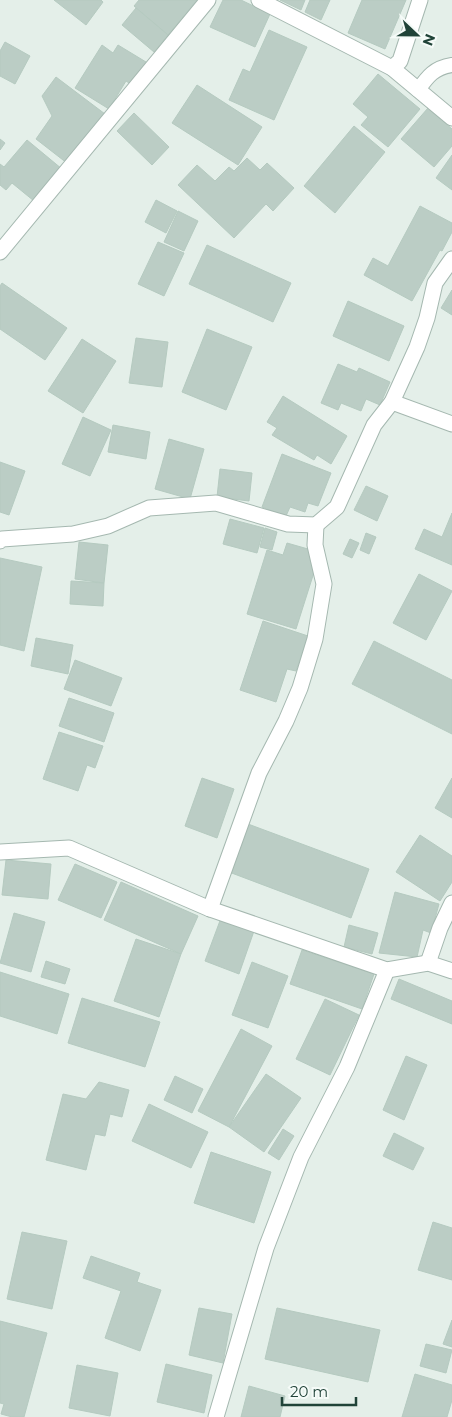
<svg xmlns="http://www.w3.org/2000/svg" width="452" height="1417" viewBox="0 0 452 1417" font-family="Montserrat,sans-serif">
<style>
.building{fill:#bbcdc5;stroke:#b5cac0}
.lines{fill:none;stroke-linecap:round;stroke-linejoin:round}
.service-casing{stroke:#a5b8b0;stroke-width:16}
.minor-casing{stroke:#a5b8b0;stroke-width:17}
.service{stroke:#fff;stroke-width:14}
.minor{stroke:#fff;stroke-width:15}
</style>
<rect width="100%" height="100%" fill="#e4efe9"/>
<g class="building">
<path d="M54 0H101L103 2 86 25Z"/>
<path d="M139 0H197L168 35 134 6Z"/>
<path d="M223 0H241L270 14 255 47 210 27Z"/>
<path d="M280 0H305L301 10Z"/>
<path d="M310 0H330L321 20 305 12Z"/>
<path d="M362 0H406L385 49 348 33Z"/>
<path d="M136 8 168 35 154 52 122 25Z"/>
<path d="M269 30 307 47 274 120 229 100 243 69 250 72Z"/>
<path d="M5 42 30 56 15 84 0 76V51Z"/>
<path d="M102 45 113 53 118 45 146 62 132 85 126 81 109 109 75 88Z"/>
<path d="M378 74 420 109 388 147 361 125 368 117 353 104Z"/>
<path d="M56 77 109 117 72 167 36 139 52 116 42 96Z"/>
<path d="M197 85 262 127 238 165 172 123Z"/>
<path d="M428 108 452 129V146L434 167 401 139Z"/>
<path d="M134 113 169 147 152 165 117 131Z"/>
<path d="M354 126 385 152 335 213 304 186Z"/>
<path d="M0 139 5 143 0 150Z"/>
<path d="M27 140 62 169 34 201 12 183 6 190 0 185V164L4 167Z"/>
<path d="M452 155V190L436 178Z"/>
<path d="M247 158 260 170 267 163 294 188 273 211 266 204 234 238 178 185 197 165 215 181 229 167 234 171Z"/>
<path d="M156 200 177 211 166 233 145 222Z"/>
<path d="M420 206 452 223V232L442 251 440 250 412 301 364 275 373 258 388 266Z"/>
<path d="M178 211 198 221 184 251 164 242Z"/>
<path d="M158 242 184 253 164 296 138 284Z"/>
<path d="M207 245 291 283 273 322 189 284Z"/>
<path d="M2 283 67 328 45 360 0 329V286Z"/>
<path d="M452 290V315L441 308Z"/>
<path d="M348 301 404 326 389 361 333 336Z"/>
<path d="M207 329 252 347 226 410 182 392Z"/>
<path d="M136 338 168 342 162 387 129 383Z"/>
<path d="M82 339 116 361 83 413 48 391Z"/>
<path d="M338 364 357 372 359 368 390 382 380 405 366 399 361 411 341 403 338 410 321 403Z"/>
<path d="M283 396 347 436 331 464 317 455 314 460 272 435 277 428 267 422Z"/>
<path d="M83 417 111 430 90 476 62 464Z"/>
<path d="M113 425 150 432 146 459 108 452Z"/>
<path d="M169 439 204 449 190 499 155 489Z"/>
<path d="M282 454 331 473 318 506 308 503 305 512 290 507 286 516 262 507Z"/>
<path d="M0 462 25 471 9 515 0 512Z"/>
<path d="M220 469 252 473 249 501 217 497Z"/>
<path d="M366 486 388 496 377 521 354 510Z"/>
<path d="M452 513V565L415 549 424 529 442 537Z"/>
<path d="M230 519 264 528 257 553 223 544Z"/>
<path d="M265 528 277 532 272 550 260 547Z"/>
<path d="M366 533 376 537 369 554 360 550Z"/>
<path d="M350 539 359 543 352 558 343 554Z"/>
<path d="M79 542 108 545 104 583 75 579Z"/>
<path d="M287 543 315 551 311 564 316 566 296 629 247 614 267 550 283 555Z"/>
<path d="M0 558 42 567 24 651 0 645Z"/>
<path d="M419 574 452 591 426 640 393 623Z"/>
<path d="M71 581 104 583 103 606 70 604Z"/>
<path d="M263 621 308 636 296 671 287 669 276 702 240 690Z"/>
<path d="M36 638 73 645 68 674 31 666Z"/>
<path d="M374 641 452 680V734L352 684Z"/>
<path d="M75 660 122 678 111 706 64 689Z"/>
<path d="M69 698 114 713 104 742 59 726Z"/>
<path d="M59 732 103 746 95 768 87 765 78 791 43 779Z"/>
<path d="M202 778 234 789 217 838 185 826Z"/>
<path d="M452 778V818L435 808Z"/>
<path d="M248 824 369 869 351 918 229 872Z"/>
<path d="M420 835 452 856V882L440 901 396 872Z"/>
<path d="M6 860 51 864 48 899 2 895Z"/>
<path d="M75 864 117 882 101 918 58 900Z"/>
<path d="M121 882 198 916 181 954 104 920Z"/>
<path d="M395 892 439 904 431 933 423 930 417 957 379 953Z"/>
<path d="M14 913 45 922 31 972 0 963Z"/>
<path d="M221 918 254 931 239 974 205 961Z"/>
<path d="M349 925 378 933 372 954 344 947Z"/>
<path d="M136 939 181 954 159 1017 114 1001Z"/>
<path d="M302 950 374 974 362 1009 290 984Z"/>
<path d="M46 961 70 969 65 984 41 977Z"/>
<path d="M252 962 288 976 268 1028 232 1015Z"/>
<path d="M0 972 69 994 57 1034 0 1016Z"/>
<path d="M399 979 452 1001V1024L391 999Z"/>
<path d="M82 998 160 1022 145 1067 68 1043Z"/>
<path d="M325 999 359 1015 330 1075 296 1059Z"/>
<path d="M241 1029 272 1046 229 1127 198 1111Z"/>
<path d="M406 1056 427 1065 404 1120 383 1110Z"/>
<path d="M266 1074 301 1098 264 1152 229 1127Z"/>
<path d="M175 1076 203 1089 192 1113 164 1100Z"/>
<path d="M99 1082 129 1090 122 1117 110 1114 105 1136 95 1134 86 1170 46 1160 63 1094 86 1099Z"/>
<path d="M149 1104 208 1132 191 1168 132 1141Z"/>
<path d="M283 1129 294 1136 279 1160 268 1153Z"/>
<path d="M394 1133 424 1148 413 1170 383 1156Z"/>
<path d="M211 1152 271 1172 254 1223 194 1203Z"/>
<path d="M433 1222 452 1228V1280L418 1270Z"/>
<path d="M22 1232 67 1241 52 1309 7 1299Z"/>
<path d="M91 1256 140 1273 137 1282 161 1290 140 1351 105 1338 121 1291 83 1278Z"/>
<path d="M199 1308 232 1314 223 1363 189 1355Z"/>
<path d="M277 1308 380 1330 368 1382 265 1359Z"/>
<path d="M452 1320V1347L443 1344Z"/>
<path d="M0 1321 47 1333 24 1417H12L1 1414 4 1404 0 1403Z"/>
<path d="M426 1344 452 1350 446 1373 420 1366Z"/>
<path d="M166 1364 212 1375 204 1413 157 1402Z"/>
<path d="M77 1365 118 1373 110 1416 69 1408Z"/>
<path d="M415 1374 452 1385V1400L447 1417H402Z"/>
<path d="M249 1386 285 1396 280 1417H241Z"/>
</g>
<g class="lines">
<defs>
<path id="service" d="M418 90C428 76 434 68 452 65"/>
<g id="minor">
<path d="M259 0 392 68 452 118"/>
<path d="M392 68 400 61 420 0"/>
<path d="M0 252 208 0"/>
<path d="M392 402 452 424"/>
<path d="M0 541 2 539 73 534 108 526 149 508 216 503 288 524 316 525 337 507 374 425 392 402 417 347 427 318 435 283 452 259"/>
<path d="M0 852 69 848 210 909 387 970 428 963 452 971"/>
<path d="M210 909 259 773 286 721 300 688 315 639 324 584 315 545 316 525"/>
<path d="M428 963 440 928 452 903"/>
<path d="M216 1417 266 1248 301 1157 347 1067 387 970"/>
</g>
</defs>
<use href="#service" class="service-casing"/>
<use href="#minor" class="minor-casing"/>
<use href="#service" class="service"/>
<use href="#minor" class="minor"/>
</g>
<g transform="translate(417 35) rotate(112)" stroke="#f5fbf8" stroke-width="4" paint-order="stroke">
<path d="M0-4L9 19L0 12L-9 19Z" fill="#204338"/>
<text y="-8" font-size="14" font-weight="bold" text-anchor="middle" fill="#204338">N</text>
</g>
<path d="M282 1397v8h74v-8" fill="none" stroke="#204338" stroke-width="2.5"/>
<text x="290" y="1397" font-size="15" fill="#204338" stroke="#f5fbf8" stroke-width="4" paint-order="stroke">20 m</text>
</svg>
